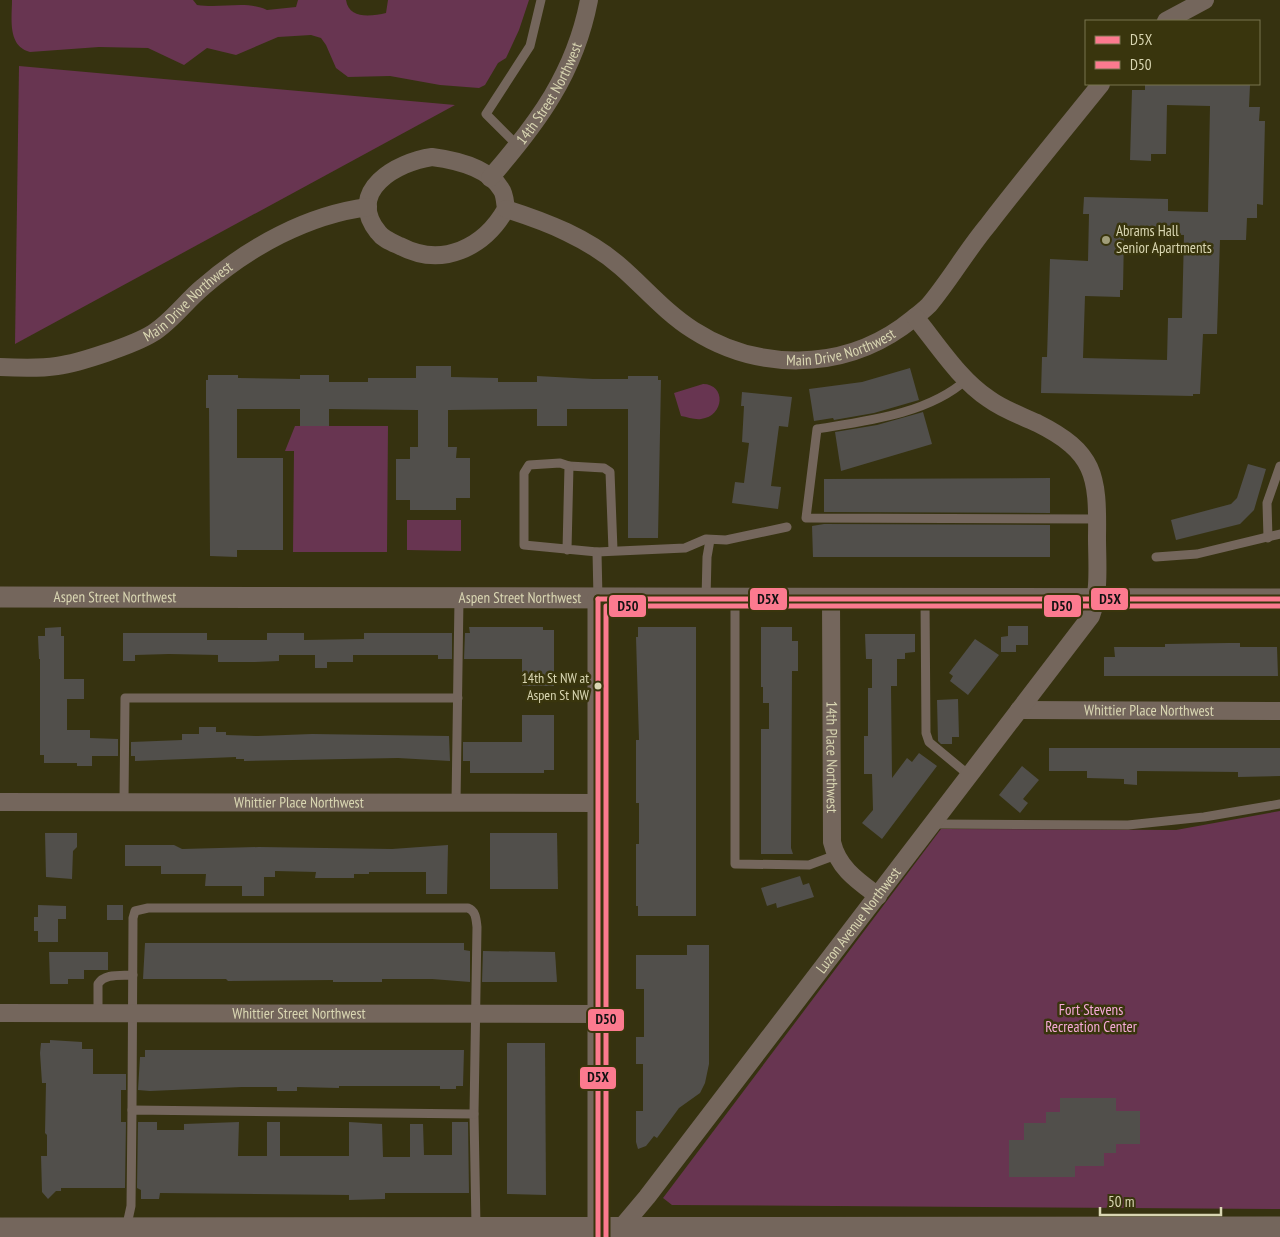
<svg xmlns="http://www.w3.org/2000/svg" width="1280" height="1237" viewBox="0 0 1280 1237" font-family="'PT Sans Narrow',sans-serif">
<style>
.green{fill:#683551}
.building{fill:#514f4b;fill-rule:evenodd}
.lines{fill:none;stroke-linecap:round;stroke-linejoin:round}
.service{stroke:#74665c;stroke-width:9}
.minor{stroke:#74665c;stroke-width:18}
.tertiary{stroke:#74665c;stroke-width:21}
.bus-1-casing{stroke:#39350d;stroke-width:9}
.bus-2-casing{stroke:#39350d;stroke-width:9}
.bus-1{stroke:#fc7a8f;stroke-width:5}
.bus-2{stroke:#fc7a8f;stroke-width:5}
.poi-dot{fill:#a09d79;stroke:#39350d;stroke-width:2}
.bus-dot{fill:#d9d6b2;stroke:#39350d;stroke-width:2}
.labels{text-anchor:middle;stroke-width:5;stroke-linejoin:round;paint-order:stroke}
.bus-label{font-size:14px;fill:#d9d6b2;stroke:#39350d;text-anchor:end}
.street-label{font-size:15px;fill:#d9d6b2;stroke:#39350d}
.poi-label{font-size:15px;fill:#d9d6b2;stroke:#39350d;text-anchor:start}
.park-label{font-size:15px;fill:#f6aad8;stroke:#39350d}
.line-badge{stroke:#39350d;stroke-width:2}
.pale-badge-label{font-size:14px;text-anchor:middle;font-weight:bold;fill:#111}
</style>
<rect width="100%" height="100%" fill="#363210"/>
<g class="green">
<path d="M12 0H193L197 5C222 9 245 0 267 10L296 7 298 0H346C349 20 372 16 386 13L388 0H529L519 30 506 58 498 63 485 85 479 88 440 85 390 76 348 77 336 68 326 45 321 38 311 35 278 37 236 55 207 48 184 65 148 48 99 47 30 52C7 46 12 18 12 0Z"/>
<path d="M19 66 455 105 15 344Z"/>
<path d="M703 384C726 384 725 416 701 419 695 420 687 417 681 416L674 393Z"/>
<path d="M295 426H388L387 552H293L294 451H285Z"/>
<path d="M407 520H461V551L407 550Z"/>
<path d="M1280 811V1209L672 1205 663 1198 941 829 1176 830Z"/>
</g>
<g class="building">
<path d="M1145 84 1250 85 1249 107H1260L1259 121H1265L1263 205 1257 204V218H1247L1246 240H1220L1217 334H1203L1200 394H1193V396L1041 393 1042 357H1047L1050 259 1088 261 1089 214H1083L1084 197 1168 199V211L1208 212 1210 106 1167 105 1166 154H1151V161L1130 160 1132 90H1145ZM1124 234 1184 235 1182 318H1168L1167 360 1083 358 1085 296 1120 297V290H1123Z"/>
<path d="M416 366H451V377L498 378V382H537V376L593 379H628V376H658V380H661L658 538H628V409H567V426H537V409L448 410V447H457L456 458H470V498H456V510H410V500H396V459H410V447H418V410L329 409V426H300V409H237V458H283V550H237V557L210 556 209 408H206V380H208V375H238V378L300 379V375H329V382H368V378H416Z"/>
<path d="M910 368 919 400 874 413 834 420 833 418 814 421 809 389 862 382Z"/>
<path d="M742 392 792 397 788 427 779 426 771 486 781 487 778 509 732 503 735 482 744 483 749 443 742 442 744 406H741Z"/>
<path d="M923 412 932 444 841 471 835 432 877 425Z"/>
<path d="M1248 464 1266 469 1254 510 1240 524 1176 540 1171 520 1231 504 1237 498Z"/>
<path d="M1050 478V513L824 512V479Z"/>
<path d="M824 524 1050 525V557H813L812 526Z"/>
<path d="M1008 626H1028V645H1016V652H1001V637L1008 636Z"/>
<path d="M61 627V636H64V679H84V699H67V730H90V738L118 739V756H92V766H77V763H44V755H40V659H39L38 636H45V628Z"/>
<path d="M469 627H543V630H554V686H522V659H464L465 633H470Z"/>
<path d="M638 627H696V916H638V906H636V844H639V803H636V740H639L636 637H638Z"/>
<path d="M761 627H792V641H798V671H792L791 848 793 854H761V729H769V703H763V687H761Z"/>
<path d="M123 633H207V640H267V633H304V640L364 639V633H452V659H438V655H353V662H327V668H315V655H279V661L255 662H218V655L169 654 135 655V661H123Z"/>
<path d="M865 634H915V652L905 653V659H897V686H891L892 778 907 758 912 762 919 753 937 766 882 839 862 823 873 810 872 774H864V736H868V688H872V659H866Z"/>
<path d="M975 639 999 655 968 695 950 681 953 676 949 673Z"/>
<path d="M1228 643H1240V647H1277L1278 676H1104V657H1115L1114 647H1165V644Z"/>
<path d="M958 699 959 737H952V744H941L938 741 937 700Z"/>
<path d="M522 715H554V770H544V773H470V761H463V742H522Z"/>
<path d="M199 727H216V732H226V735L258 736 312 734 449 736 450 761 398 758 244 761V759H236V757L135 761V756H131V742L182 740V734H199Z"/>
<path d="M1049 748H1280V776L1238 777V772L1137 771V785L1124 784V779L1087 778V771H1049Z"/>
<path d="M1022 766 1039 780 1023 799 1028 803 1020 813 999 795Z"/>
<path d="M45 833H77V847L73 851 72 879 46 877Z"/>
<path d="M490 833H557L558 889H490Z"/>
<path d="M125 845H174L182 849 259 847 392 849 448 845 447 894H426V872H369V874H354V878H315L316 872 275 871V877H264V896H242V886H205L206 874H161V866H125Z"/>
<path d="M800 876 803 885 809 883 814 897 777 908 776 903 767 906 761 888Z"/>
<path d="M38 905 66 906V919H58V942H38V931H34V917H38Z"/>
<rect x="107" y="905" width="16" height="15"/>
<path d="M145 943H464V950L470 951V982L432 979H382V982H333V980L228 981 226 979H143Z"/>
<path d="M687 945H709V1064L705 1083 700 1093 679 1108 657 1138 654 1136 646 1146 638 1149 636 1142V1111H643V1064H636V1037H644V989H636V955H687Z"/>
<path d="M483 951 555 952 557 982H482Z"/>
<path d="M49 952H108V970H84V979H68V984H50Z"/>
<path d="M50 1040 82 1042V1049H93V1074H126V1090H121V1122H126L125 1188H61V1191H56L48 1199 42 1192 41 1156H47V1135L45 1133 46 1083H42L40 1053 41 1043H50Z"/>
<path d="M507 1043H545L546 1195 507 1194Z"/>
<path d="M145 1050H464L463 1086H456V1089H440V1086H339V1088L297 1087V1091H277V1087H242L150 1091 138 1090 140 1057H145Z"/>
<path d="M1060 1098H1116V1111H1140V1144H1116V1153H1104V1166H1075V1177H1009V1140H1024V1123H1046V1112H1060Z"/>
<path d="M138 1122H157V1130H184V1124L239 1122 238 1156H267V1122H280V1156H349V1122L382 1124 383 1157H410V1124H423L424 1155H452V1122H468L469 1193H385V1199L349 1200V1195L160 1193 159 1199H141V1190L137 1188Z"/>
</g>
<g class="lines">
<g class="service">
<path d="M518 146 486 114 530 46 541 0"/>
<path d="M966 380C928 414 866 421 817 429L806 518 1098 519"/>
<path d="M569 466 604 468 610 472 613 550"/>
<path d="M1268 538 1267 503 1280 466"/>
<path d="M567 550 569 466 560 463 529 465 524 473V545L597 552 685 548 706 539 726 540 787 527"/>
<path d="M597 552 598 599"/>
<path d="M1156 557 1197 554 1280 534"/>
<path d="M706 599 707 557 710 540"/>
<path d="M735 599V864L809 865 836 855"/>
<path d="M925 599 926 733 929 742 970 776"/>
<path d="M124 802 125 698H458"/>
<path d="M456 803 459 599"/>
<path d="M933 824 1128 825 1204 817 1280 804"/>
<path d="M98 1014V984C105 973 121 976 133 975"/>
<path d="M132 1110 133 918 135 911 148 908H468C476 911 476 919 477 927L474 1114 476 1227"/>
<path d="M126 1229 131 1206 132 1110 474 1114"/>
</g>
<g class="minor">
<path d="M1166 21 1205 0"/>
<path d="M432 157C455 160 488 167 501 189 505 194 505 203 506 209 484 248 442 268 400 246 391 242 383 239 378 232 345 191 397 162 432 157Z"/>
<path id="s1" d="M490 178C538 123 575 73 589 0"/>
<path id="s2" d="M506 209C547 222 588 238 621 267 645 288 666 313 693 330 757 371 840 371 902 327 911 320 921 313 929 305 950 280 967 250 988 225 1025 177 1063 131 1101 84"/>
<path id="s3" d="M0 367C19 368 38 369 57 366 79 363 134 345 153 333 172 321 186 301 203 287 249 247 307 215 368 207"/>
<path id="s4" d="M831 599 832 842C838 868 858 881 878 896"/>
<path id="s5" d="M1019 710 1280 711"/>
<path id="s6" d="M0 802 598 803"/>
<path id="s7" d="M0 1013 598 1014"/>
<path id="s8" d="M615 1235 647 1197 1091 616C1100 591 1097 563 1097 537 1098 475 1095 452 1037 423 1020 415 1004 410 989 399 959 379 938 345 915 317"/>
</g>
<g class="tertiary">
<path id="s9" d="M0 597 1280 599"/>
<path d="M0 1228 1280 1227"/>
<path d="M598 1237V599"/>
</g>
<defs>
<g id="bus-1">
<path d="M598 599H1280"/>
<path d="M598 599V1237"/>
</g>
<path id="bus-2" d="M606 1237V606H1280"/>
</defs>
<use href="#bus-1" class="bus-1-casing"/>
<use href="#bus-2" class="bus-2-casing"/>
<use href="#bus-1" class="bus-1"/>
<use href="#bus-2" class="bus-2"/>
</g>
<circle class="poi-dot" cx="1106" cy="240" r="5"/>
<circle class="bus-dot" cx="598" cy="686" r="4.5"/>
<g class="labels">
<g class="bus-label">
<text x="589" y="683">14th St NW at<tspan x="589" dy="17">Aspen St NW</tspan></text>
</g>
<g class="street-label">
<text dy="5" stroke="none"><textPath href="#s1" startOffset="104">14th Street Northwest</textPath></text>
<text dy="5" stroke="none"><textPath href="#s3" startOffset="206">Main Drive Northwest</textPath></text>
<text dy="5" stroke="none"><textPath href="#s2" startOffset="381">Main Drive Northwest</textPath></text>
<text dy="5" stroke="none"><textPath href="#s9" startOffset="115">Aspen Street Northwest</textPath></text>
<text dy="5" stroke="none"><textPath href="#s9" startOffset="520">Aspen Street Northwest</textPath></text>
<text dy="5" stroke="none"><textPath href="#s5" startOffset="130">Whittier Place Northwest</textPath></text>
<text dy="5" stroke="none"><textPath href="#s4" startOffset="158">14th Place Northwest</textPath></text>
<text dy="5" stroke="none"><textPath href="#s6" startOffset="299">Whittier Place Northwest</textPath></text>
<text dy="5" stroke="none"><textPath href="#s8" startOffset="398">Luzon Avenue Northwest</textPath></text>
<text dy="5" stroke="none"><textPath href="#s7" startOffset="299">Whittier Street Northwest</textPath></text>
</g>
<g class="poi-label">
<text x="1116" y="236">Abrams Hall<tspan x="1116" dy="17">Senior Apartments</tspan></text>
</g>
<g class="park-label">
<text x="1091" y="1015">Fort Stevens<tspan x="1091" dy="17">Recreation Center</tspan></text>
</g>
</g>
<g class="line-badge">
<rect x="749" y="587" width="39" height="24" rx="5" fill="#fc7a8f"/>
<rect x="1090" y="587" width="39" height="24" rx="5" fill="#fc7a8f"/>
<rect x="608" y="594" width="39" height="24" rx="5" fill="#fc7a8f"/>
<rect x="1043" y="594" width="39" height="24" rx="5" fill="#fc7a8f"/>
<rect x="587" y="1008" width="38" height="24" rx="5" fill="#fc7a8f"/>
<rect x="579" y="1066" width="38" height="24" rx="5" fill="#fc7a8f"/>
</g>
<g class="pale-badge-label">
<text x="768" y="604">D5X</text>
<text x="1110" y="604">D5X</text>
<text x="628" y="611">D50</text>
<text x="1062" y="611">D50</text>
<text x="606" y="1024">D50</text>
<text x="598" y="1082">D5X</text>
</g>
<rect x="1085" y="20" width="175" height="65" fill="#39350d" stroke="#79754f"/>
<rect x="1095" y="36" width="25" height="8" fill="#fc7a8f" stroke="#79754f"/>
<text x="1130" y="45" font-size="15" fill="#d9d6b2">D5X</text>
<rect x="1095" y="61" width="25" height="8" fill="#fc7a8f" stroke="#79754f"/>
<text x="1130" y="70" font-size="15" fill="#d9d6b2">D50</text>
<path d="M1100 1207v8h121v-8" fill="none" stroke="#d9d6b2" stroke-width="2.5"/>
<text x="1108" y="1207" font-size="15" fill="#d9d6b2" stroke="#39350d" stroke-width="4" paint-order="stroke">50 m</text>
</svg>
